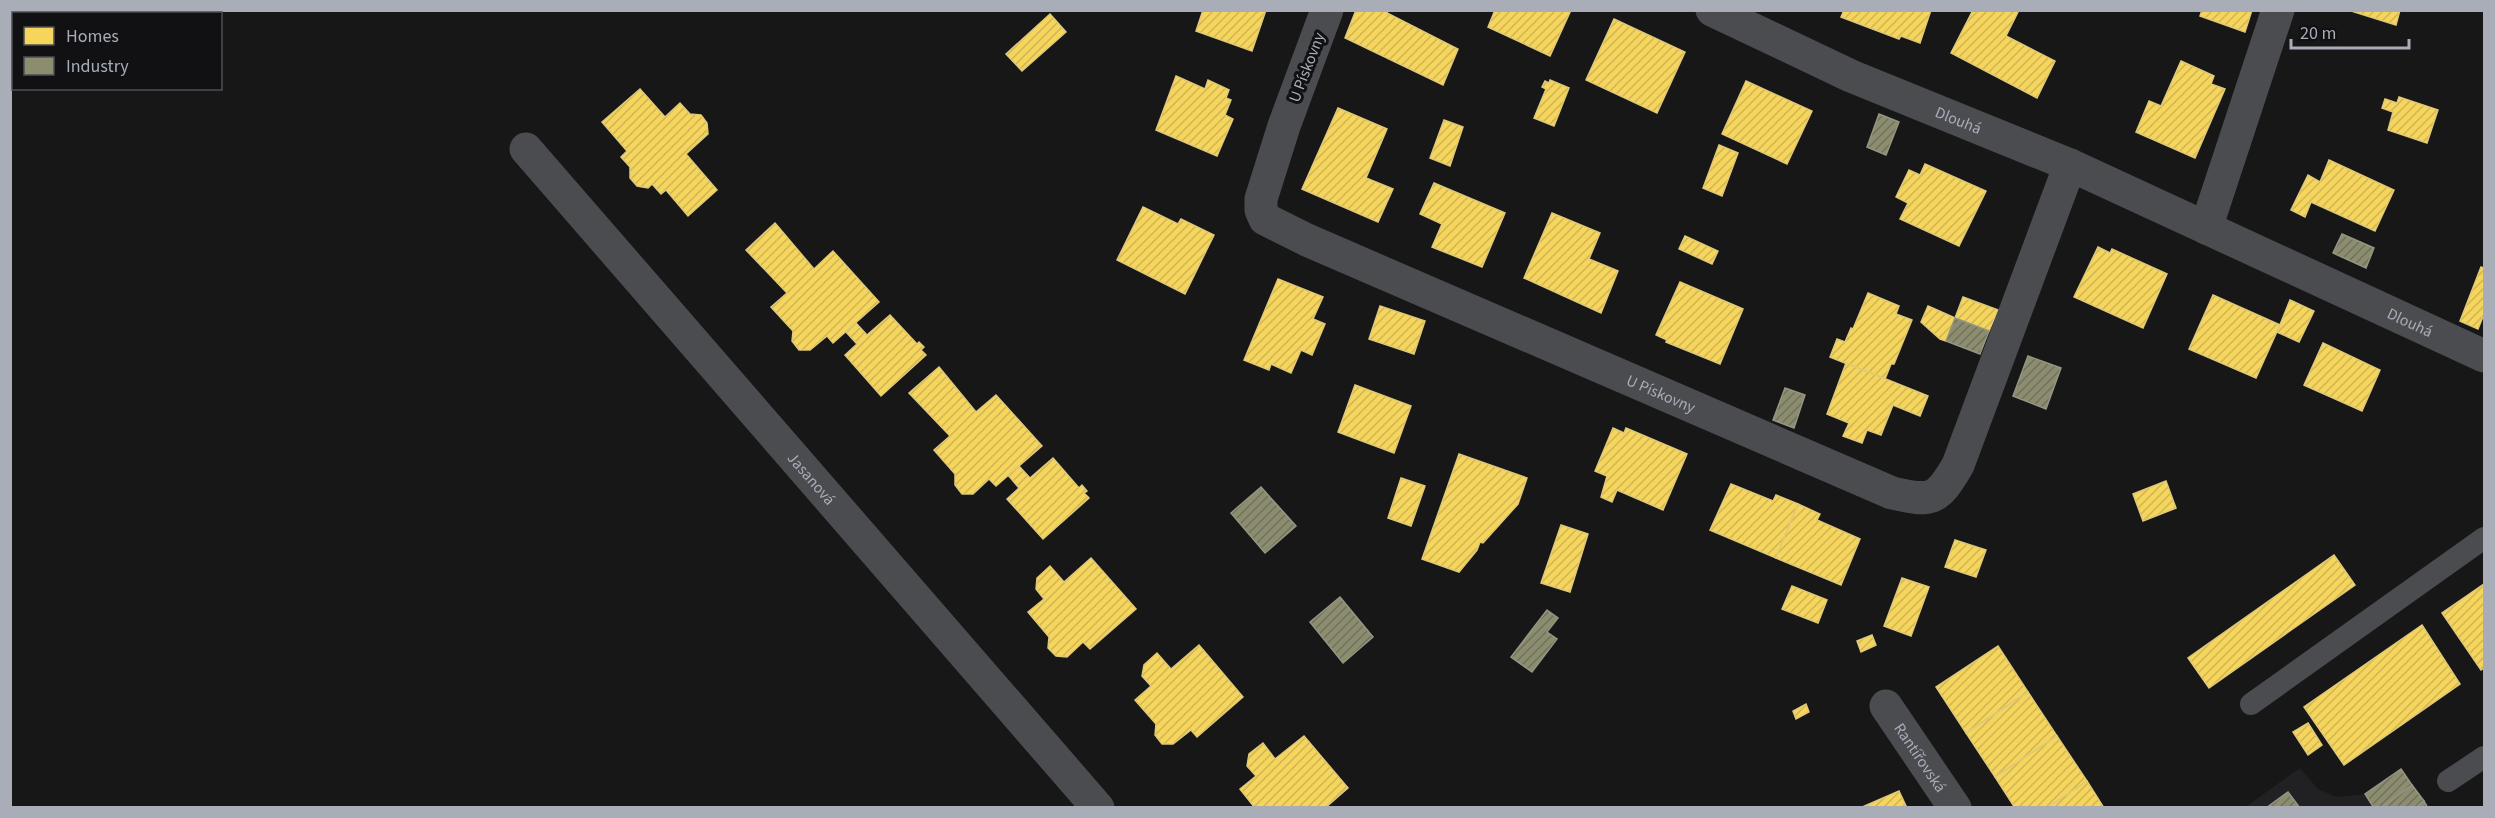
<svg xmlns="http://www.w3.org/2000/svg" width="2495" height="818" viewBox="0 0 2495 818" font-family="'Source Sans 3',sans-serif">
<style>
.built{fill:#212123}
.homes{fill:url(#homes-hatch);stroke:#dfc978;stroke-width:1.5}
.industry{fill:url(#industry-hatch);stroke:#949684;stroke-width:1.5}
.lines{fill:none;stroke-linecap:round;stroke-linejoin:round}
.lane{stroke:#4b4c50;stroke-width:22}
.street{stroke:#4b4c50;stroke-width:33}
.labels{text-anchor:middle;stroke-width:6;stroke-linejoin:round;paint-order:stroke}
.street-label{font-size:16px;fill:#a8adb8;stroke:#111113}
</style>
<defs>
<pattern id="homes-hatch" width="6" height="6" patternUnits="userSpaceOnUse" patternTransform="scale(1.5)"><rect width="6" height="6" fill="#f6d55c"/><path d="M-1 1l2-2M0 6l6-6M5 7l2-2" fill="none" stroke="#cfb555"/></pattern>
<pattern id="industry-hatch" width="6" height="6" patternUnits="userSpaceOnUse" patternTransform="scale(1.5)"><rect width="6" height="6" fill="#8c8c6e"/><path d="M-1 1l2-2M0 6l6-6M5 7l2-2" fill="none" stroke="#71725e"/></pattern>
</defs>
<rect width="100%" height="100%" fill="#171717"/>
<path class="built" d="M2300 768 2318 789 2336 797 2365 794 2401 769 2428 807 2244 808Z"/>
<g class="homes">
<path d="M1203 10H1266L1252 51 1196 31Z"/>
<path d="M1356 10H1388L1387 13 1458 49 1443 85 1345 38Z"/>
<path d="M1495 10H1571L1550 56 1488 27Z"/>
<path d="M1844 10H1931L1920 43 1901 36 1899 39 1841 17Z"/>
<path d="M1973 10H2019L2006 36 2055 61 2037 98 1951 53Z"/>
<path d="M2202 10H2252L2245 32 2200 16Z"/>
<path d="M2348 10H2400L2396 25Z"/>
<path d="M1050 14 1066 32 1022 71 1006 54Z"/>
<path d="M1614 19 1685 52 1657 113 1586 80Z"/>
<path d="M2181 61 2214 76 2211 84 2225 89 2195 158 2136 132 2149 101 2161 106Z"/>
<path d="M1176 76 1205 89 1208 80 1229 90 1226 98 1231 100 1225 115 1233 119 1217 156 1156 130Z"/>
<path d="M1550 80 1569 88 1554 126 1534 118 1546 89 1542 87 1545 81 1549 83Z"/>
<path d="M1746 81 1812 111 1787 164 1722 134Z"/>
<path d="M640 89 665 117 680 103 690 114 701 115 707 123 708 134 686 154 717 190 688 216 666 190 661 194 652 184 648 188 637 186 630 178V167L621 157 627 151 602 122Z"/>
<path d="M2399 97 2438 110 2427 143 2388 130 2393 112 2382 108 2385 99 2397 103Z"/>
<path d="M1338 108 1387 129 1366 178 1393 189 1378 222 1302 189Z"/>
<path d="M1444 120 1463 127 1450 166 1430 158Z"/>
<path d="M1719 145 1738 153 1722 196 1703 188Z"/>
<path d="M2329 160 2394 190 2375 231 2311 202 2305 217 2291 210 2308 175 2320 182Z"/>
<path d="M1925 164 1986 191 1959 246 1900 219 1908 203 1896 197 1909 170 1920 175Z"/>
<path d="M1434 183 1505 213 1482 267 1432 247 1442 224 1420 214Z"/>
<path d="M1143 207 1178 224 1181 219 1214 235 1185 294 1117 260Z"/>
<path d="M1552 213 1600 233 1589 259 1618 271 1601 313 1524 278Z"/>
<path d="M775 223 814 269 833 251 879 302 833 343 827 336 810 350H799L792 341 793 331 771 307 787 293 746 250Z"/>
<path d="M1685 236 1718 251 1712 264 1679 249Z"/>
<path d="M2098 247 2110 253 2112 249 2167 274 2143 328 2074 297Z"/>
<path d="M2481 267 2484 268V314L2478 329 2460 321Z"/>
<path d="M1278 279 1323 297 1313 319 1325 324 1312 355 1301 350 1291 373 1271 364 1269 370 1244 360Z"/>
<path d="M1680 282 1743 309 1720 364 1666 342 1667 340 1656 335Z"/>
<path d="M1868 293 1899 306 1896 314 1912 320 1894 364H1891L1885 379 1830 357 1837 339 1845 342 1851 328 1853 329Z"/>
<path d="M2213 295 2280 325 2256 378 2189 349Z"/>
<path d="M1963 297 1998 310 1989 331 1955 318Z"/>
<path d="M2290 300 2314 311 2299 342 2277 332Z"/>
<path d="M1380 306 1425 321 1414 354 1369 339Z"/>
<path d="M1928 306 1955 318 1946 341 1940 339 1921 322Z"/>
<path d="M890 315 917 344 919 342 924 347 921 350 926 355 881 396 845 355 857 344 846 332 856 323 867 335Z"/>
<path d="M2323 343 2380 370 2362 411 2304 385Z"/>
<path d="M1846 363 1928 396 1920 416 1893 405 1881 435 1867 430 1862 443 1843 436 1849 423 1827 414Z"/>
<path d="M939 367 976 412 996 395 1042 446 996 486 989 479 973 494H962L955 485V474L934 450 950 436 909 393Z"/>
<path d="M1355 385 1411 406 1394 453 1338 432Z"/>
<path d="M1613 428 1624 433 1626 428 1687 454 1663 510 1617 490 1612 502 1601 497 1607 476 1595 471Z"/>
<path d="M1459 454 1527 478 1518 504 1483 543 1480 542 1477 550 1459 572 1422 559Z"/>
<path d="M1053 458 1079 488 1082 485 1087 491 1084 493 1089 498 1043 539 1007 499 1019 488 1008 475 1019 466 1030 478Z"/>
<path d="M1401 478 1425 486 1411 526 1388 518Z"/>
<path d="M2166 481 2176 508 2143 521 2133 494Z"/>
<path d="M1731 484 1773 501 1776 495 1798 504 1776 558 1710 530Z"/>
<path d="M1798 504 1820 514 1817 520 1860 539 1841 585 1776 558Z"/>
<path d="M1561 525 1588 534 1570 592 1541 583Z"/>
<path d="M1955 540 1986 550 1976 577 1945 567Z"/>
<path d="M2334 555 2355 585 2209 688 2188 658Z"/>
<path d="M1091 558 1136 609 1090 649 1083 642 1067 657 1056 656 1048 648 1049 637 1028 612 1044 599 1036 589 1037 578 1050 566 1064 582Z"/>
<path d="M1902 578 1929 587 1911 636 1884 626Z"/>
<path d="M2484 584V668L2481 670 2442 613Z"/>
<path d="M1792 586 1827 600 1818 623 1782 609Z"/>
<path d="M2422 625 2460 684 2344 765 2304 707Z"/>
<path d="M1872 635 1876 645 1861 652 1857 641Z"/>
<path d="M1199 645 1243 697 1197 737 1191 730 1173 744H1162L1155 735 1156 724 1135 700 1151 686 1142 676 1144 665 1157 653 1171 669Z"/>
<path d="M1998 646 2028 692 1966 733 1936 687Z"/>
<path d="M2028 692 2057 736 1995 777 1966 733Z"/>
<path d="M1806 704 1809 712 1796 719 1793 711Z"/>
<path d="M2308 723 2322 745 2308 755 2293 732Z"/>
<path d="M1304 736 1348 788 1325 808H1255L1240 789 1256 776 1247 766 1249 754 1263 743 1275 759Z"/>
<path d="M2057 736 2087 781 2047 808H2015L1995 777Z"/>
<path d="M2087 781 2104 808H2047Z"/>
<path d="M1899 791 1907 808H1860Z"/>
</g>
<g class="industry">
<path d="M1879 114 1899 122 1886 155 1867 147Z"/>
<path d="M2342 234 2374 248 2366 268 2333 253Z"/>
<path d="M1955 318 1989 331 1980 354 1946 341Z"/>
<path d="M2028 356 2061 368 2046 409 2013 396Z"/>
<path d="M1785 388 1805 395 1794 428 1773 420Z"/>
<path d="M1261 487 1296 526 1265 553 1231 513Z"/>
<path d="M1340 597 1373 637 1343 663 1310 622Z"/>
<path d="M1547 610 1558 618 1547 632 1557 639 1532 672 1511 657Z"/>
<path d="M2401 769 2412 785 2381 808H2374L2365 794Z"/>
<path d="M2412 785 2424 801 2416 808H2381Z"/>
<path d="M2288 792 2300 808H2266Z"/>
<path d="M2424 801 2428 808H2416Z"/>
</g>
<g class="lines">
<g class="lane">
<path d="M2251 704 2484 538"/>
<path d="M2448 781 2484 757"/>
</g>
<g class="street">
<path id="s1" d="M1327 10 1284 126 1261 199V210L1265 219 1307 240 1892 493C1932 502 1937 501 1958 465L2070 165"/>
<path id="s2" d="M1712 10 1851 76 2070 165 2484 356"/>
<path id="s3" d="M526 149 1098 808"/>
<path d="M2206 228 2278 10"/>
<path id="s4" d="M1886 706 1955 808"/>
</g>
</g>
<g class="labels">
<g class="street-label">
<text transform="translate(1306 67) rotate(-69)" y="6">U Pískovny</text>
<text dy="6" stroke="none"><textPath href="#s2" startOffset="270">Dlouhá</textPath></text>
<text dy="6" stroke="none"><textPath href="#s2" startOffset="765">Dlouhá</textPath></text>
<text dy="6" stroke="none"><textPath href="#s1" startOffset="654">U Pískovny</textPath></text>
<text dy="6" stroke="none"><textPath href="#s3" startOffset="436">Jasanová</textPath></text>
<text dy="6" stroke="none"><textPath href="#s4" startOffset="62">Rantířovská</textPath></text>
</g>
</g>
<rect width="2495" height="818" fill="none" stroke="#a8adb8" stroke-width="24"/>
<rect x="12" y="12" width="210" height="78" fill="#111113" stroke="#4d4f55" stroke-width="1.5"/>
<rect x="24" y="27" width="30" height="18" fill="#f6d55c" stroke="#4d4f55" stroke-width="1.5"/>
<text x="66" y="42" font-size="18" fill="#a8adb8">Homes</text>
<rect x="24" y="57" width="30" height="18" fill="#8c8c6e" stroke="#4d4f55" stroke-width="1.5"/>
<text x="66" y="72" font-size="18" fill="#a8adb8">Industry</text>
<path d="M2291 39v9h118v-9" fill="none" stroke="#a8adb8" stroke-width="3"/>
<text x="2300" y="39" font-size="18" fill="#a8adb8" stroke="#111113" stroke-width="4.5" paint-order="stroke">20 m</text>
</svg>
